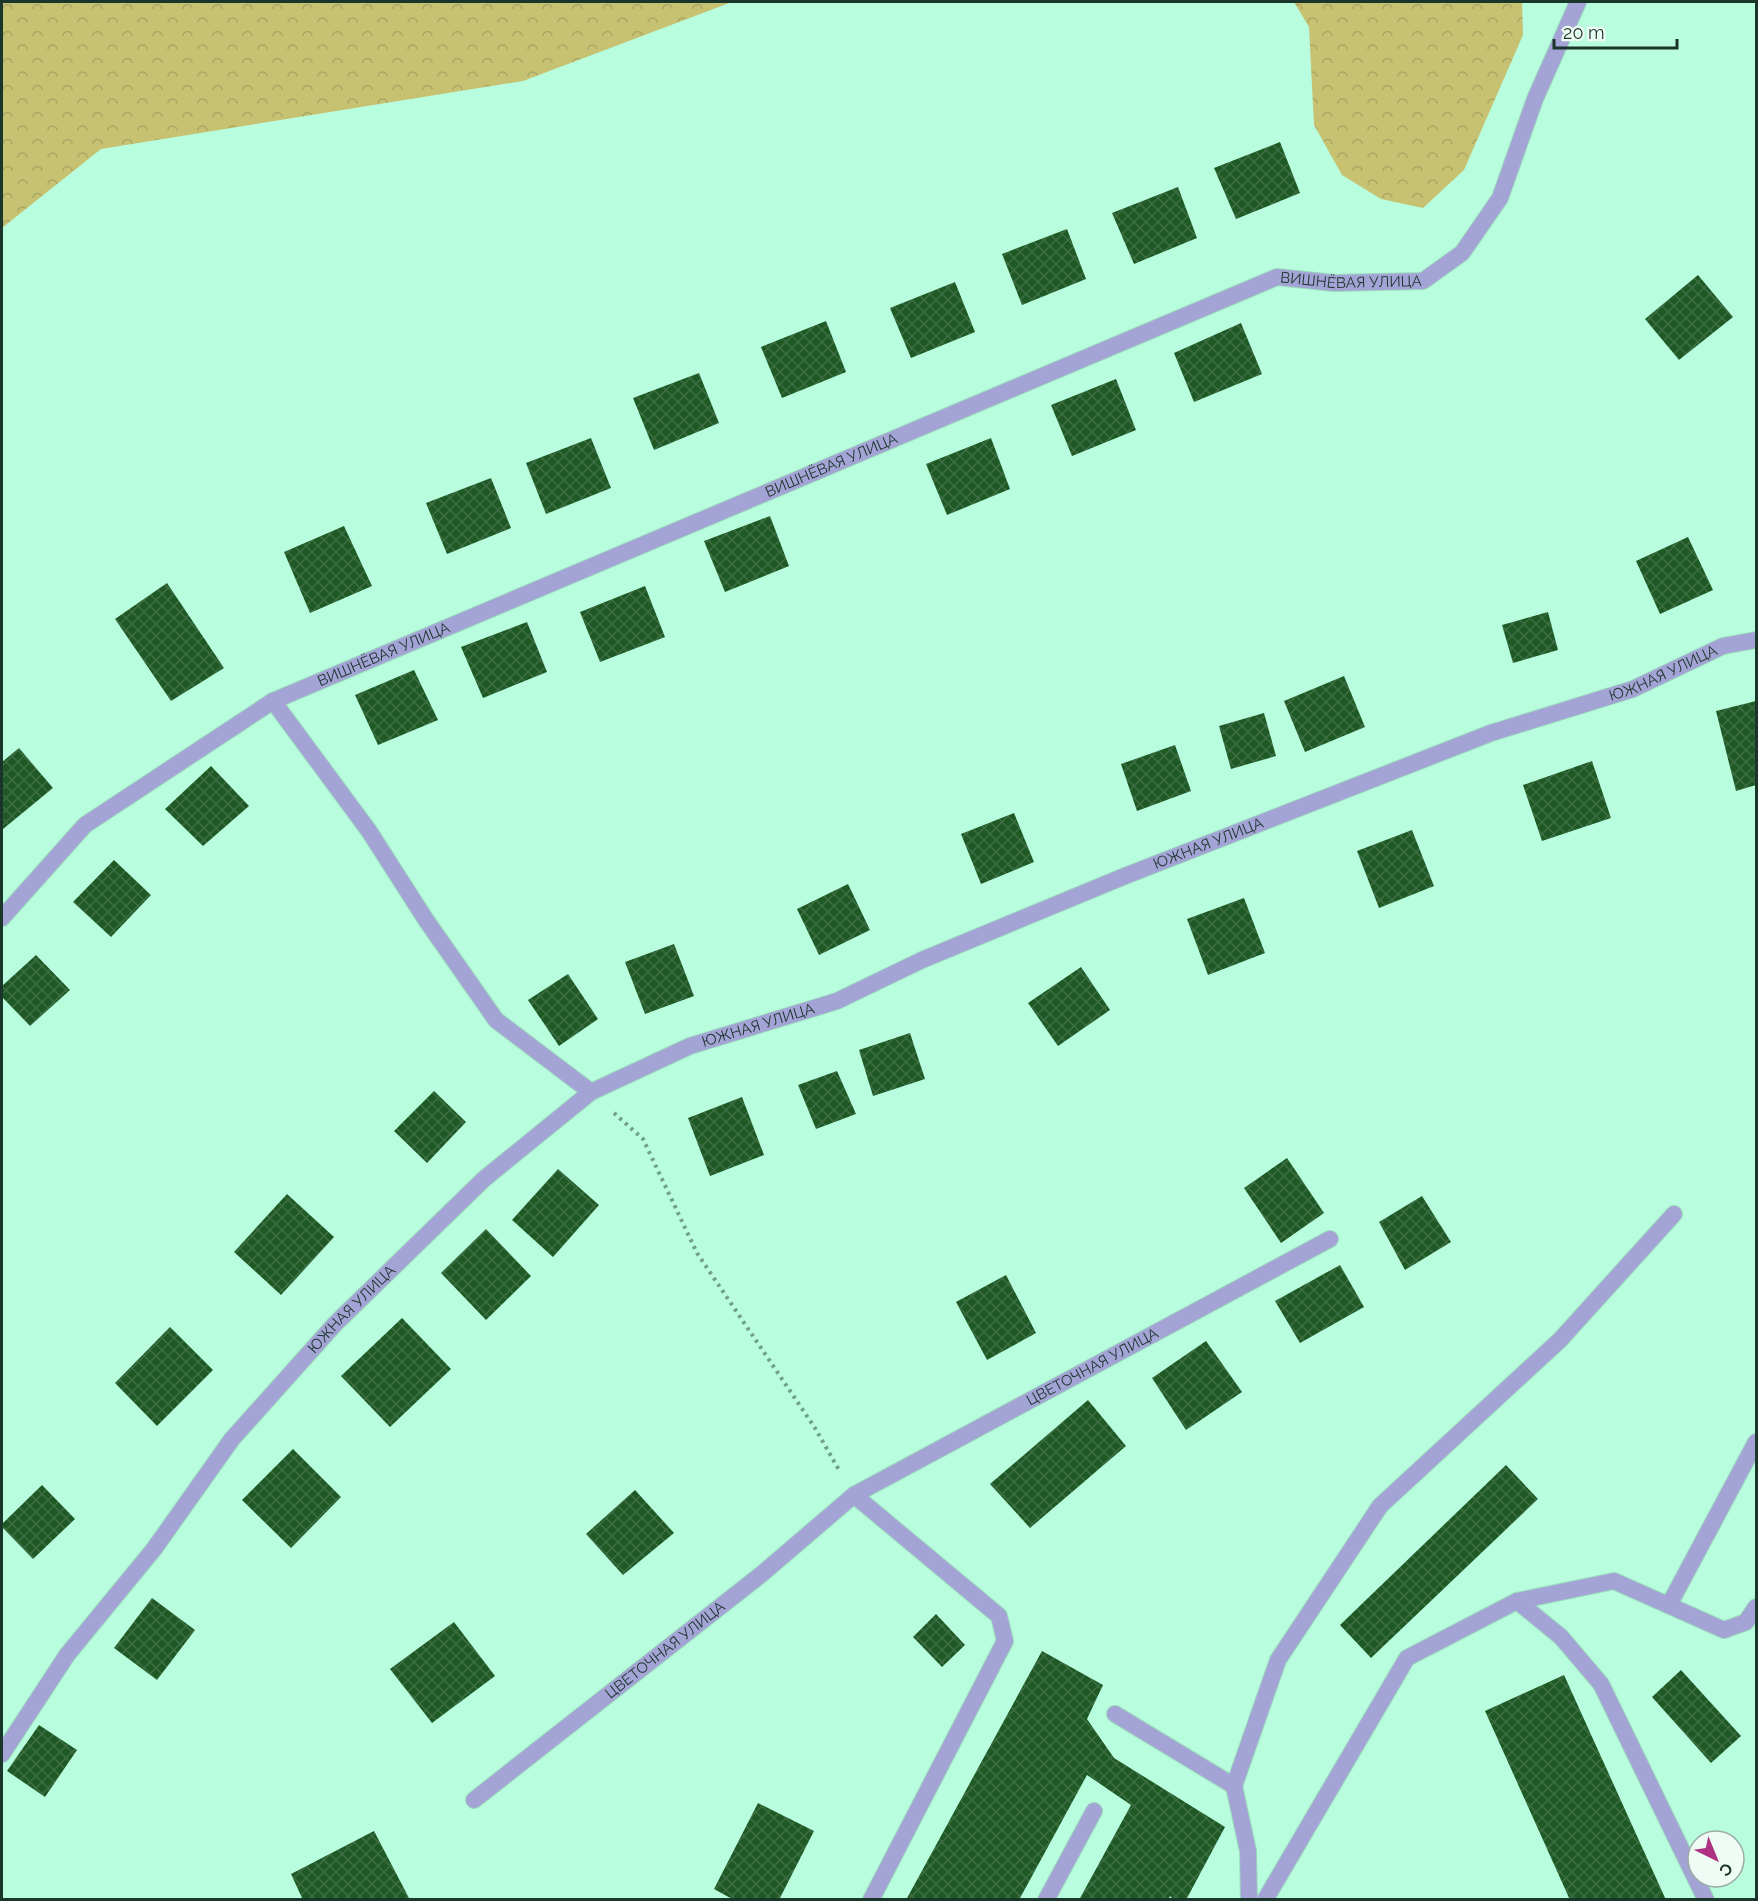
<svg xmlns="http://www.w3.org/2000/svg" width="1758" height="1901" viewBox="0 0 1758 1901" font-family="Raleway,sans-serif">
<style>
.forest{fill:url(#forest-crowns)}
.building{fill:url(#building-cross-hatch)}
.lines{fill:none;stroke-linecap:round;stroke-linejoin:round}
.service-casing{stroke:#9cd9be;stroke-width:18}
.minor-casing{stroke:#9cd9be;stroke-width:18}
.path{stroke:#6fa08a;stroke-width:4;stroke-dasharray:3 4.5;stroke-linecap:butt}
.service{stroke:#a4a3d6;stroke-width:16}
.minor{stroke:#a4a3d6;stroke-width:16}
.labels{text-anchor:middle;stroke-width:6;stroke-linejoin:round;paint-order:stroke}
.street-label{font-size:15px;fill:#1a352a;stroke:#effcf5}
</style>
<defs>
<pattern id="forest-crowns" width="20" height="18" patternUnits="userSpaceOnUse" patternTransform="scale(1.5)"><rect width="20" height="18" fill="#c7c172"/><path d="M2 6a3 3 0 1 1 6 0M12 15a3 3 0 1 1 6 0" fill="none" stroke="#aaa663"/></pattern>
<pattern id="building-cross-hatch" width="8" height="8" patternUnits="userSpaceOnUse" patternTransform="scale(1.5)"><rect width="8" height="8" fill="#1f5925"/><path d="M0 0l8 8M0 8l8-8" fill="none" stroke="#3e6e44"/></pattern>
</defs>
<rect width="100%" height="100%" fill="#b8fdde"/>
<g class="forest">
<path d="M2 2H732L523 81 101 149 2 228Z"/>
<path d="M1294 2H1522L1523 35 1464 170 1423 208 1381 199 1342 175 1314 125 1309 27Z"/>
</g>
<g class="building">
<path d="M1280 142 1300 193 1236 219 1214 168Z"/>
<path d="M1178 187 1197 238 1134 264 1112 213Z"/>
<path d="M1067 229 1086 279 1022 305 1002 254Z"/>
<path d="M1698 275 1733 317 1679 360 1645 319Z"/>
<path d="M955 282 975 332 911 358 890 308Z"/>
<path d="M826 321 846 372 782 398 761 347Z"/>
<path d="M1241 323 1262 374 1194 402 1174 353Z"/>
<path d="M699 373 719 423 654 450 633 398Z"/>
<path d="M1116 379 1136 430 1072 456 1051 405Z"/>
<path d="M591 438 611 488 546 514 526 463Z"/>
<path d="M991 438 1010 489 947 515 926 464Z"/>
<path d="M491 478 511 528 447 554 426 503Z"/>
<path d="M770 516 789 566 725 592 704 541Z"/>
<path d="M344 526 372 586 310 613 284 552Z"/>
<path d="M1688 537 1713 590 1660 614 1636 561Z"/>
<path d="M167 583 224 668 171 701 115 619Z"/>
<path d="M645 586 665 637 600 662 580 612Z"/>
<path d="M1548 612 1558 650 1513 663 1502 625Z"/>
<path d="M527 622 547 672 483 698 461 647Z"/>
<path d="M414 670 438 720 378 745 355 695Z"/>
<path d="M1344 676 1365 727 1305 752 1284 701Z"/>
<path d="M1756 701V785L1736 791 1716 711Z"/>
<path d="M1264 713 1276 756 1231 769 1219 726Z"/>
<path d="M1175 745 1191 791 1137 811 1121 764Z"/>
<path d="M19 748 53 788 3 829 2 827V762Z"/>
<path d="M1592 761 1611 818 1542 841 1523 785Z"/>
<path d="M211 766 249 806 203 846 165 809Z"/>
<path d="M1014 813 1034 862 981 884 961 834Z"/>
<path d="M1412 830 1434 886 1379 908 1357 851Z"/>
<path d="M114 860 151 895 111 937 73 902Z"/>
<path d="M848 884 870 930 819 955 797 909Z"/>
<path d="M1244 898 1265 953 1208 975 1187 919Z"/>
<path d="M674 944 694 996 645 1014 625 962Z"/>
<path d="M36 955 70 990 30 1026 2 997V986Z"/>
<path d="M1081 967 1110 1010 1058 1046 1028 1003Z"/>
<path d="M568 974 598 1019 559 1046 528 1000Z"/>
<path d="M910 1033 925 1079 873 1096 859 1050Z"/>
<path d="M837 1071 856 1114 816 1129 798 1085Z"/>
<path d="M434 1091 466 1122 427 1163 394 1131Z"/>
<path d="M742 1097 764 1155 710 1176 688 1118Z"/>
<path d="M1287 1158 1324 1213 1281 1243 1244 1188Z"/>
<path d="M558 1169 599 1205 553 1257 512 1220Z"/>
<path d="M287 1194 334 1237 281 1295 234 1252Z"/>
<path d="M1422 1196 1451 1242 1405 1270 1379 1222Z"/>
<path d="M486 1229 531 1276 486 1320 441 1273Z"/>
<path d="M1340 1265 1364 1307 1300 1343 1275 1301Z"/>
<path d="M1006 1275 1036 1333 987 1360 956 1302Z"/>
<path d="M402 1318 451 1369 390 1427 341 1376Z"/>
<path d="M170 1327 213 1370 157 1426 115 1383Z"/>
<path d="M1206 1341 1242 1392 1186 1430 1152 1378Z"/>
<path d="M1088 1400 1126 1446 1030 1528 990 1484Z"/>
<path d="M293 1449 341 1497 291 1548 242 1500Z"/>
<path d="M1506 1465 1538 1499 1371 1658 1340 1625Z"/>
<path d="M42 1485 75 1519 33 1559 2 1527V1524Z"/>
<path d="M635 1490 674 1533 623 1575 586 1534Z"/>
<path d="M152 1598 195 1630 157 1680 114 1648Z"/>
<path d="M936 1614 965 1645 942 1667 913 1637Z"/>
<path d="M454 1622 495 1676 432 1723 390 1669Z"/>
<path d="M1042 1651 1103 1685 1087 1719 1114 1758 1225 1827 1186 1900H1174L1170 1896 1168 1900H1079L1131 1805 1087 1775 1019 1900H906Z"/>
<path d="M1681 1670 1741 1736 1711 1763 1652 1697Z"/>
<path d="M1564 1675 1666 1900H1570L1485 1711Z"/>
<path d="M39 1725 77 1750 45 1797 7 1771Z"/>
<path d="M758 1803 814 1831 779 1900H734L714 1889Z"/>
<path d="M374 1831 410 1900H303L291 1874Z"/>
</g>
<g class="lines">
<defs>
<g id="service">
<path d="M1669 1605 1756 1442"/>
<path d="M1115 1714 1234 1786 1248 1851 1249 1900"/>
<path d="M1234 1786 1278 1660 1380 1506 1560 1340 1674 1214"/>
<path d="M1046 1900 1094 1811"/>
</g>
<g id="minor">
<path d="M273 701 369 831 426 920 496 1020 591 1092"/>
<path id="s1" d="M2 918 85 825 273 701 1277 277 1334 283 1423 281 1462 253 1500 198 1535 99 1578 2"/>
<path d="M854 1495 999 1616 1005 1641 871 1900"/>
<path d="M1517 1601 1561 1637 1601 1684 1706 1900"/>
<path id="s2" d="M2 1754 67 1655 154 1549 232 1439 335 1324 484 1179 591 1092 690 1046 837 1001 922 960 1125 876 1491 733 1633 689 1723 646 1756 640"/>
<path id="s3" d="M474 1800 763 1573 854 1495 1330 1239"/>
<path d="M1265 1900 1407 1658 1517 1601 1614 1581 1724 1630 1746 1622 1756 1607"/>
</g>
</defs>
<use href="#service" class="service-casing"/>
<use href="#minor" class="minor-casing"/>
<path class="path" d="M614 1113 643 1139 697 1253 815 1428 839 1470"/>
<use href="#service" class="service"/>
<use href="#minor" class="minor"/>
</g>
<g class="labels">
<g class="street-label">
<text dy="5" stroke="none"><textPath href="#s1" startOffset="1514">ВИШНЁВАЯ УЛИЦА</textPath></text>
<text dy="5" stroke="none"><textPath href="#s1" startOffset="956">ВИШНЁВАЯ УЛИЦА</textPath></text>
<text dy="5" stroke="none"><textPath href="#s1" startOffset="470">ВИШНЁВАЯ УЛИЦА</textPath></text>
<text dy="5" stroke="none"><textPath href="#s2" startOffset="2043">ЮЖНАЯ УЛИЦА</textPath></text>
<text dy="5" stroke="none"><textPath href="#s2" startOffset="1557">ЮЖНАЯ УЛИЦА</textPath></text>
<text dy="5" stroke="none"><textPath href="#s2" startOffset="1071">ЮЖНАЯ УЛИЦА</textPath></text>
<text dy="5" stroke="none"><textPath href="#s2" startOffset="567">ЮЖНАЯ УЛИЦА</textPath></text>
<text dy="5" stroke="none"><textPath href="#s3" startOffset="758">ЦВЕТОЧНАЯ УЛИЦА</textPath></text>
<text dy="5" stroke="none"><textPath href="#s3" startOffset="243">ЦВЕТОЧНАЯ УЛИЦА</textPath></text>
</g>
</g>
<rect width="1758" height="1901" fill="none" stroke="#1a352a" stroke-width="6"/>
<g transform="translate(1716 1859) rotate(137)"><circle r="28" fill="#effcf5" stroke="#9aaca4" stroke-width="1.5"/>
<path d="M0-4.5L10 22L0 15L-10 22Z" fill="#ae3282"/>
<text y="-9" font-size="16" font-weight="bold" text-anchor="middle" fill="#1a352a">С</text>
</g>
<path d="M1554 39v9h123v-9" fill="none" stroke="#1a352a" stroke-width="3"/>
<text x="1563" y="39" font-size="18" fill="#1a352a" stroke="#effcf5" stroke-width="4.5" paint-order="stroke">20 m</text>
</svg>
